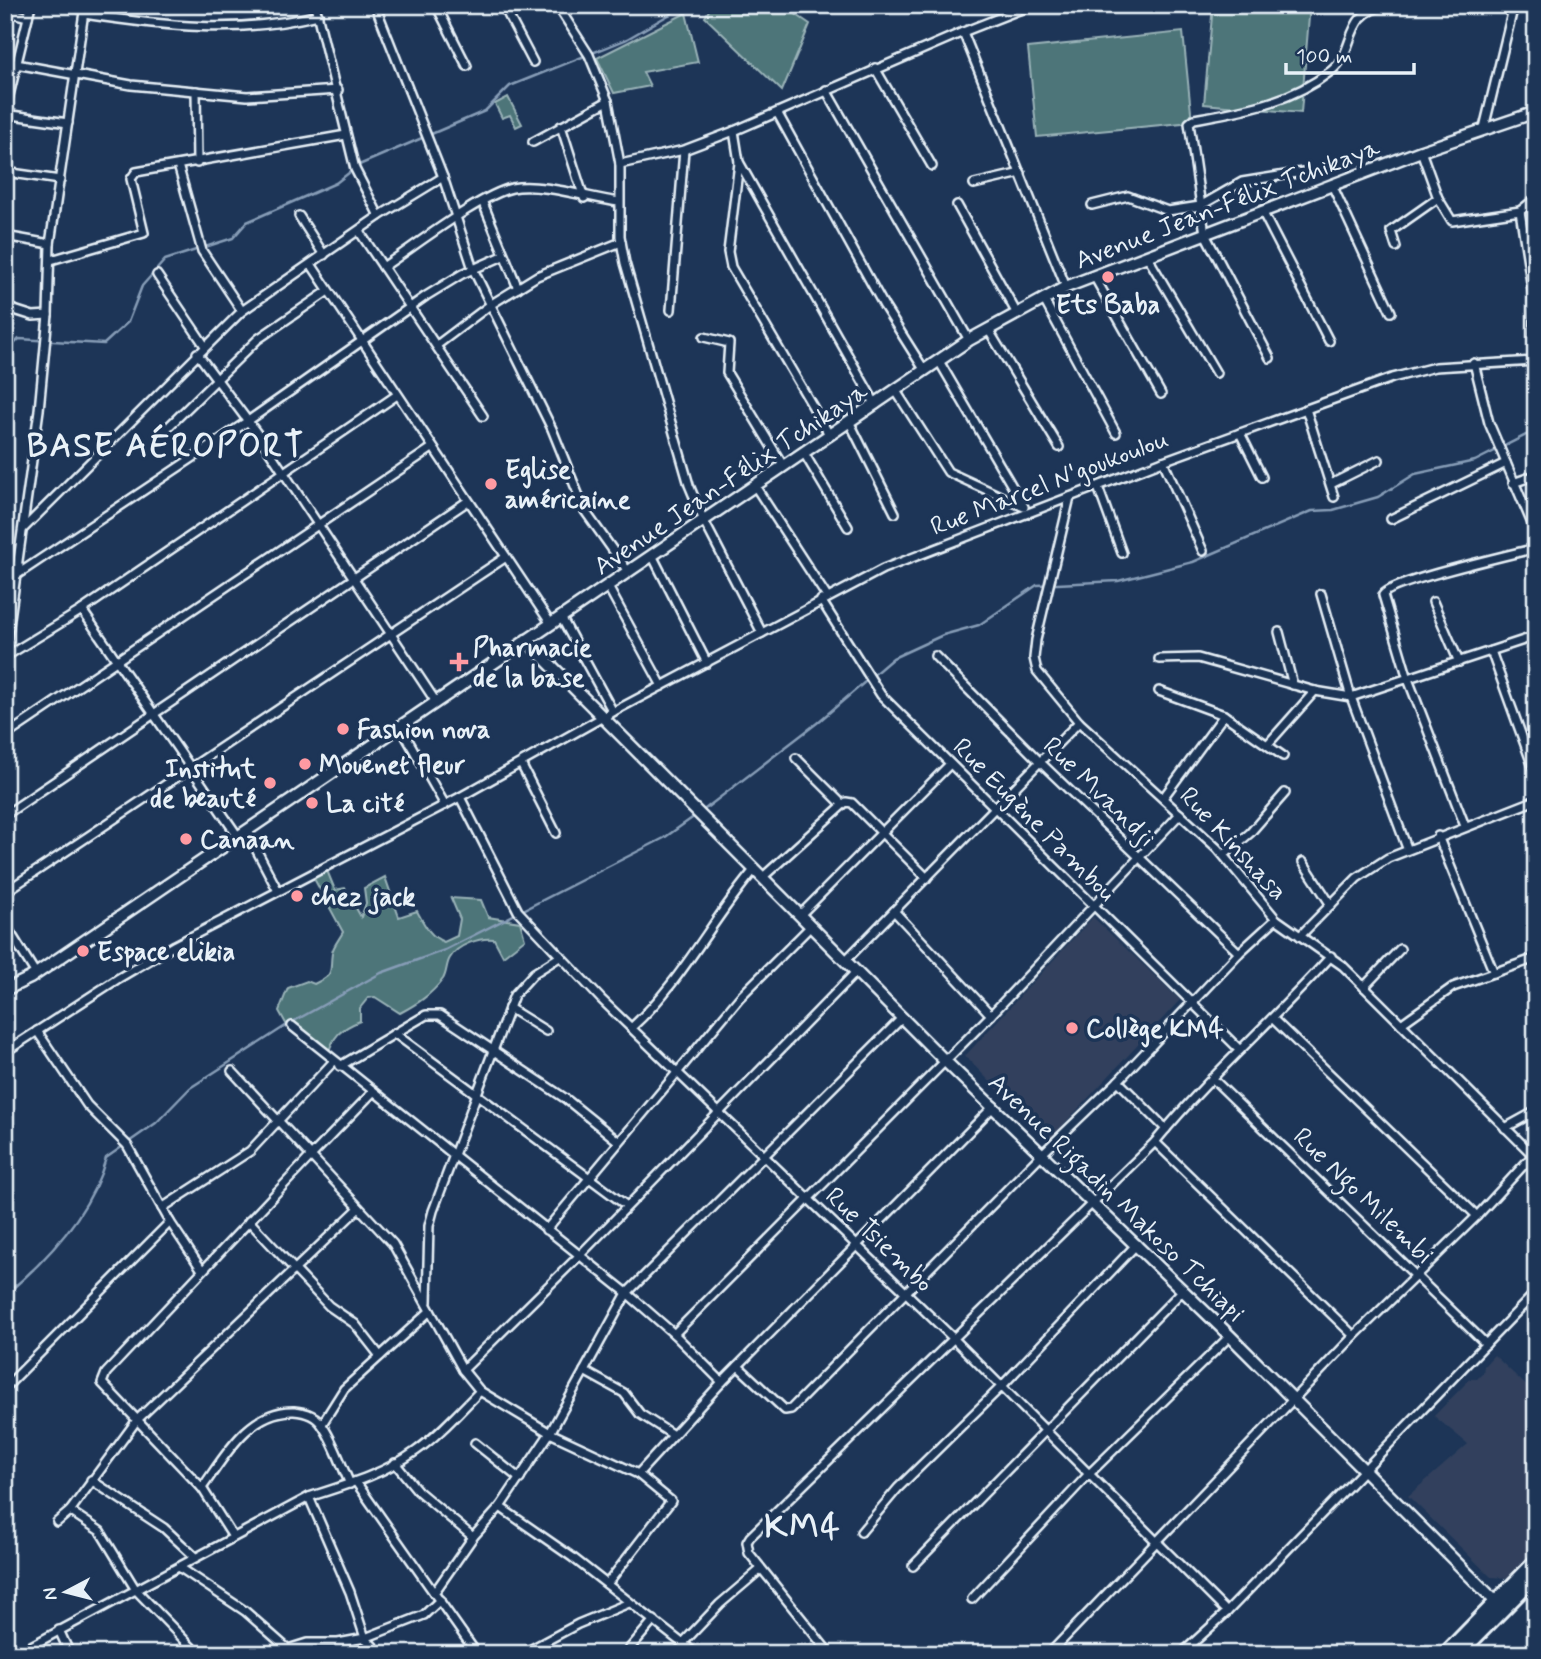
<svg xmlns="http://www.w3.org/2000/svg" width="1541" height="1659" viewBox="0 0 1541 1659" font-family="Mynerve,sans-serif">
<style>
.built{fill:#31415d}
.green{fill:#4d7579;stroke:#9ab3b8;stroke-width:2}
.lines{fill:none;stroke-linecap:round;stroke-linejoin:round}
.stream{stroke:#879db7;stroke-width:2.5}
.street-casing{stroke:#e8f1f8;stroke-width:12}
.secondary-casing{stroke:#e8f1f8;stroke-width:15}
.highway-casing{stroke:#e8f1f8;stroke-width:18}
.street{stroke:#1d3557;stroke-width:7}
.secondary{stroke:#1d3557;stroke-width:10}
.highway{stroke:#1d3557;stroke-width:12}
.poi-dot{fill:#ff9aa2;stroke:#1d3557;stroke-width:2.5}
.labels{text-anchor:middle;stroke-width:7;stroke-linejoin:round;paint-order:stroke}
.street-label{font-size:26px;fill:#e8f1f8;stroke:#1d3557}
.poi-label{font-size:26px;font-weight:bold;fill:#e8f1f8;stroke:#1d3557;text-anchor:start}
.district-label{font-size:33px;font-weight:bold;letter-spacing:2px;fill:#e8f1f8;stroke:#1d3557}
</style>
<rect width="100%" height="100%" fill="#1d3557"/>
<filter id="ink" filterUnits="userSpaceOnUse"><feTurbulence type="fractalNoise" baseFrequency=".0143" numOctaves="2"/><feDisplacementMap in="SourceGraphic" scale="14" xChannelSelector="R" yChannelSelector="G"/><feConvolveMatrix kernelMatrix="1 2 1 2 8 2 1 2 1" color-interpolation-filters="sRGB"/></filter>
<g filter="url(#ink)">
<g class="built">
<path d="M1093 917 1180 1000 1048 1141 965 1056Z"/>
<path d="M1494 1355 1536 1395V1549L1509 1578 1491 1577 1408 1496 1468 1444 1434 1416 1470 1379H1477L1483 1373 1484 1366Z"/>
</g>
<g class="green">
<path d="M712 5H782L810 24 782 91 705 17Z"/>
<path d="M1213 5H1310L1301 113 1204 104Z"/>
<path d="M686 13 698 62 643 72 650 86 614 93 597 58Z"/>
<path d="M1183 32 1192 122 1037 137 1028 48Z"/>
<path d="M508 97 522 124 516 127 510 115 502 118 495 104Z"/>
<path d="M326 868 335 890 345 888 361 917 366 903 364 888 385 877 399 917 417 911C424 924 430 937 444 942L457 936 460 919 451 898 481 900 488 917 520 922 525 939 503 956 494 939C480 937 457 945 450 958 446 964 447 973 443 979 431 995 417 1004 400 1013L375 997 368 998 360 1008V1021C340 1029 333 1036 327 1057L289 1029 279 1011 288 988 307 981 314 984C336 973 329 973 332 953 333 946 340 938 343 932L312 875Z"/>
</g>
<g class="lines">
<g class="stream">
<path d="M5 353 19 339 104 344 128 322 142 286 165 260 233 238 247 222 336 183 359 165 485 111 510 86 627 39 686 5"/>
<path d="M701 812 817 723 893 658 943 635 979 625 1037 585 1118 581 1193 562 1312 511 1333 510 1378 497 1415 474 1475 461 1536 430"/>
<path d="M5 1295C48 1259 91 1213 106 1158L156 1123 190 1088 287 1025 381 973 445 950 664 838 695 816"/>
</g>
<defs>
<g id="street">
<path d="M315 5 355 169 379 216"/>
<path d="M375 5 443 177 473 269 552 429 585 511 627 570"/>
<path d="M436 5 467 66"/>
<path d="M503 5 533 62"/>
<path d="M557 5 589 55 608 101 620 164V236L625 263 689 485 704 521 762 633"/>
<path d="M1451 5H1467"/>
<path d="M5 11 28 17"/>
<path d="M84 14C163 26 238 35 318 15"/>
<path d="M963 32 1032 5"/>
<path d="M5 62 131 85 247 96 338 90"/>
<path d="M875 68 932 166"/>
<path d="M826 90 969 340"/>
<path d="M196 91 197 163"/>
<path d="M5 112 31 5"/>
<path d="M5 114 68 123"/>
<path d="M778 114 884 306 925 371"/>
<path d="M561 126 584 198"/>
<path d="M1484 128 1514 5"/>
<path d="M734 131 739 162 876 405"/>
<path d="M533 142 608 101"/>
<path d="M1421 151 1438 198 1452 221 1520 211 1536 198"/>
<path d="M739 163 728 252 731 267 830 436"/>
<path d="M620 164 684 150 734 131 963 32 1066 287"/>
<path d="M178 165 202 251 242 311"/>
<path d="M5 172 60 180"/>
<path d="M974 184 1021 173"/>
<path d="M1332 185 1391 312"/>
<path d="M483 203 518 288"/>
<path d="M957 205 1016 312"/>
<path d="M1092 205 1128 196 1168 211 1200 206 1242 182 1303 172"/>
<path d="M1262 211 1329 341"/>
<path d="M1520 211 1535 308 1534 361"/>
<path d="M299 216 324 255"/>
<path d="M359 231 483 416"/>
<path d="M5 236 50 244"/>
<path d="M1396 247 1391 231 1438 198"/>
<path d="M1147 256 1216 373"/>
<path d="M51 260 144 233 131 179 136 172 346 135"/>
<path d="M311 264 551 624"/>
<path d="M383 267C412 248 482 194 512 188 540 182 589 198 619 202"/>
<path d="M157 275 205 346"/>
<path d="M1094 276 1161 394"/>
<path d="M1043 298 1116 433"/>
<path d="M5 307 33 316 48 315"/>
<path d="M671 310 684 150"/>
<path d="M988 329 1059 447"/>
<path d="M704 337 729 343 727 373 784 467"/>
<path d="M437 345 490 305 537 276 621 242"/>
<path d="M197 353 262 440 436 702"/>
<path d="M1270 358 1205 234 1189 123 1194 119C1244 110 1290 103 1331 71 1358 50 1342 12 1388 5"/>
<path d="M939 361 1023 505"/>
<path d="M1474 363 1489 423 1536 533"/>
<path d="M896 391 948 472 1024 507"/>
<path d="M1306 409 1334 497"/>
<path d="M850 423 895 513"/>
<path d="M162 433 258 339 328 291"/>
<path d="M1240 433 1262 477"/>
<path d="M804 453 848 527"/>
<path d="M1163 461 1203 551"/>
<path d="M1513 483 1536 475"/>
<path d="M1331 484 1379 460"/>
<path d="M755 486 827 597"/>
<path d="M1098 487 1122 553"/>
<path d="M1070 497 1036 640 1034 658 1037 671 1079 722 1217 848 1276 919 1343 966 1536 1158"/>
<path d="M1391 519 1506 463"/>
<path d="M24 528 242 311 379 216 443 177"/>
<path d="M652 555 707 663"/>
<path d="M5 566H19"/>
<path d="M18 574 248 421 426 296 462 274 503 256"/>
<path d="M607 585 662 686"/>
<path d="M1321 594 1351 697 1407 848"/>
<path d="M821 600 881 695 1240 1050"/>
<path d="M1433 602 1459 662"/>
<path d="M82 610 237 835"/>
<path d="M561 617 613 712"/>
<path d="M1279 632 1293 685"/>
<path d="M1491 651 1536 775"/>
<path d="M5 654 39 410 48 315 50 244 85 5"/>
<path d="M935 656 1040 762 1239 953"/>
<path d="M5 657 82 610 397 395"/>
<path d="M1159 659 1198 658 1315 691 1351 697 1536 636"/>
<path d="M1159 691 1224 715 1283 756"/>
<path d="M400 726 445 805"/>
<path d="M5 736 432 448"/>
<path d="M1268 744 1315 691"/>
<path d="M796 758 841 803"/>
<path d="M521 764 556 833"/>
<path d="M460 797 518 911 601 999 953 1338 1227 1612"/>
<path d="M1163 798 1224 715"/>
<path d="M5 815 468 501"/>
<path d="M1465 826 1408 679 1383 595C1389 582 1513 554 1536 548"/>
<path d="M246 830 278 891"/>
<path d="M1438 836 1494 973"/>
<path d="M1224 855 1250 833 1285 793"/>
<path d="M1303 862 1331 905"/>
<path d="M763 877 846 802 852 803 927 878"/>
<path d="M5 892 506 557"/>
<path d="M894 911 991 1015"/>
<path d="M800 915 950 764"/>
<path d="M5 924 36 974"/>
<path d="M1300 936 1357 878 1388 858 1536 800"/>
<path d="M846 960 1079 722"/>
<path d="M1364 987 1400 949"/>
<path d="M509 1008 546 1031"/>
<path d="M1273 1019 1477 1216"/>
<path d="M1401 1024 1453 987 1536 958"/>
<path d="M292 1026 627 1293 674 1334 722 1382"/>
<path d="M631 1028C682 982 711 920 755 869"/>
<path d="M37 1031 87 1105 127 1145 170 1222 202 1270"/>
<path d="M394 1033 627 1206"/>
<path d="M5 1052 119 978 175 945 460 797 603 717 883 569 1163 461 1392 378 1435 367 1536 361"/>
<path d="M340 1066 426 1015H440L566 1099 618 1141"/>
<path d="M232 1071 311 1156 106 1373 102 1383 202 1488 233 1537"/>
<path d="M1212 1078 1486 1344"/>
<path d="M1118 1081 1166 1129"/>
<path d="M372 1093 311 1156 393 1244 463 1370 480 1391 550 1433 638 1474 671 1501 607 1584"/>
<path d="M1505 1128 1536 1111"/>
<path d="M1155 1142 1354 1336"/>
<path d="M162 1208 250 1151 334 1061"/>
<path d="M249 1221 329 1306 355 1324 380 1356"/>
<path d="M546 1230 740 997 811 926"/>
<path d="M427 1302 429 1226 433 1211 514 995 534 973 561 956"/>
<path d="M674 1334 991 1015 1180 814"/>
<path d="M738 1366 785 1410 791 1409 1043 1153 1118 1081 1239 953 1276 919"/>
<path d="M463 1370 578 1257 857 971"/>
<path d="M584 1371 624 1393 640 1414 673 1435"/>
<path d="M5 1388 170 1222"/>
<path d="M322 1424 344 1389 430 1311"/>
<path d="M475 1443 520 1479"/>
<path d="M395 1463 418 1491 473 1537"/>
<path d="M638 1474 722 1382 994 1106"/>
<path d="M91 1480 164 1528 195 1557"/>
<path d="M356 1482 477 1654"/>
<path d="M202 1488C225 1456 249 1410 294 1411 306 1412 316 1415 322 1425 334 1442 341 1465 350 1484"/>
<path d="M309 1497 350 1592 365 1638 381 1654"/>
<path d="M500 1507 572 1557 696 1654"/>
<path d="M70 1511 100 1531 136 1590 198 1654"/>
<path d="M57 1522 70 1511 137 1420 359 1208"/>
<path d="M861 1532 898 1488 1001 1387 1137 1244"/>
<path d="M913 1566 1183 1290"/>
<path d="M179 1567 245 1611 288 1649 307 1643H338L365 1638 424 1615 440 1600"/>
<path d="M1528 1584 1536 1591"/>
<path d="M434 1593 473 1537 500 1507 550 1433 627 1293 903 1017"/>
<path d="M972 1599 1088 1475 1230 1336"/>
<path d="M59 1630 70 1654"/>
<path d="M682 1644 720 1604 761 1569"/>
<path d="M16 1654 309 1497C346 1485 384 1474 416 1451 439 1435 459 1412 480 1391"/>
<path d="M183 1654 191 1647"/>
<path d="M522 1654 578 1624 629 1603"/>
<path d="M625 1654 654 1620"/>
<path d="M830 1654 749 1553 747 1542 750 1537 1155 1142C1209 1076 1274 1020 1331 956"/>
<path d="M1049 1654 1354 1336 1477 1216 1533 1155"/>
<path d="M1181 1654 1227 1612 1536 1292"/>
</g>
<g id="secondary">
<path d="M526 640 944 1060 1230 1336 1500 1606"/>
<path d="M5 990 30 978 969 340 1066 287 1421 151 1536 112"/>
</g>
<g id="highway">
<path d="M1445 1654 1536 1561"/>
<path d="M1459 1654 1536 1576"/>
</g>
</defs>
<use href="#street" class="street-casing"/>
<use href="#secondary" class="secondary-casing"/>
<use href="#highway" class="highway-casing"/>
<use href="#street" class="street"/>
<use href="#secondary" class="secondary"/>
<use href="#highway" class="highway"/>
</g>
</g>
<g class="poi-dot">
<circle cx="1108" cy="277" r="7"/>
<circle cx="491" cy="484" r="7"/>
<path d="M455.5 651.5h7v7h7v7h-7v7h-7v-7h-7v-7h7z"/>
<circle cx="343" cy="729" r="7"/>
<circle cx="305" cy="764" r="7"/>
<circle cx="270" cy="783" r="7"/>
<circle cx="312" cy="803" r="7"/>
<circle cx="186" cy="839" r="7"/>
<circle cx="297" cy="896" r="7"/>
<circle cx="83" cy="951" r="7"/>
<circle cx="1072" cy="1028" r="7"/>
</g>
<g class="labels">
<g class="street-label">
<text transform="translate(1227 203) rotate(-21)" y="9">Avenue Jean-Félix Tchikaya</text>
<text transform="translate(730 478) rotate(-34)" y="9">Avenue Jean-Félix Tchikaya</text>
<text transform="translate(1049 482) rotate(-21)" y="9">Rue Marcel N'goukoulou</text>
<text transform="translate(1100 791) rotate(44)" y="9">Rue Mvandji</text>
<text transform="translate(1035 819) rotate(45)" y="9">Rue Eugène Pambou</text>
<text transform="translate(1234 843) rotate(47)" y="9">Rue Kinshasa</text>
<text transform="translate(1364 1195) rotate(44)" y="9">Rue Ngo Milembi</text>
<text transform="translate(1117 1197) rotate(44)" y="9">Avenue Rigadin Makoso Tchiapi</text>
<text transform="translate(880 1239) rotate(44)" y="9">Rue Tsiembo</text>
</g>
<g class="poi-label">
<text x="1108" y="313" text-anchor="middle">Ets Baba</text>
<text x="505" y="478">Eglise<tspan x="505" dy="30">américaine</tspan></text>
<text x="473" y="656">Pharmacie<tspan x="473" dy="30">de la base</tspan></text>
<text x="357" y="738">Fashion nova</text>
<text x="319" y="773">Mouenet fleur</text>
<text x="256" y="777" text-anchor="end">Institut<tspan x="256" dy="30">de beauté</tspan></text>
<text x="326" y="812">La cité</text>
<text x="200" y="848">Canaan</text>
<text x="311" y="905">chez jack</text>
<text x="97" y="960">Espace elikia</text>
<text x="1086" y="1037">Collège KM4</text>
</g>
<g class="district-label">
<text x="166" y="456">BASE AÉROPORT</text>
<text x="803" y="1537">KM4</text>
</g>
</g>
<rect width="1541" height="1659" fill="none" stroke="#1d3557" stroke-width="28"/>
<rect x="14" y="14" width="1513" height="1631" fill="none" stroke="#e8f1f8" stroke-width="2.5" filter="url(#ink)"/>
<g transform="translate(66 1592) rotate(263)" stroke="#1d3557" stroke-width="5" paint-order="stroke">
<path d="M0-5L12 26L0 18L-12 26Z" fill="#e8f1f8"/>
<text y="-10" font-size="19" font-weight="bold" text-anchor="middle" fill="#e8f1f8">N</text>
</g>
<path d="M1286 63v10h128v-10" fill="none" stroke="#e8f1f8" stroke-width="3.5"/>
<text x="1296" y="63" font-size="21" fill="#e8f1f8" stroke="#1d3557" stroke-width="5" paint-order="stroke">100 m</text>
</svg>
